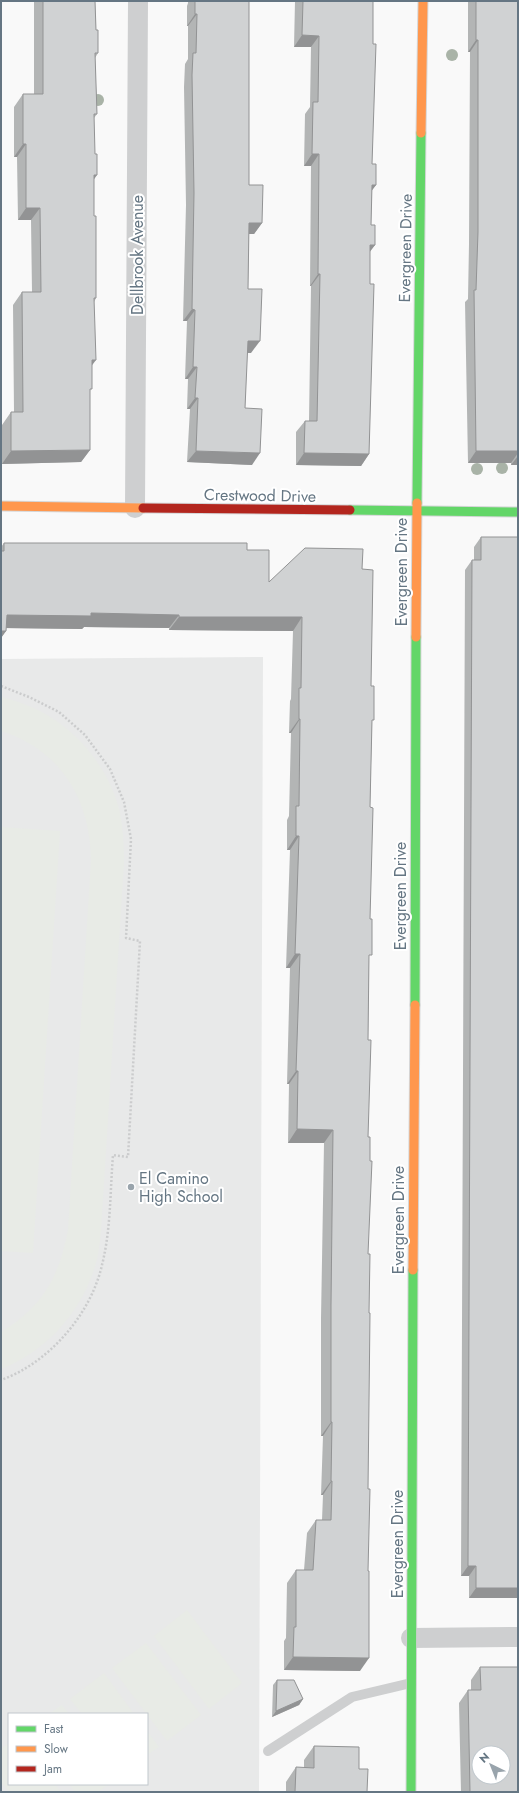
<svg xmlns="http://www.w3.org/2000/svg" width="519" height="1793" viewBox="0 0 519 1793" font-family="Jost,sans-serif">
<style>
.built{fill:#e8e9e9;fill-rule:evenodd}
.green{fill:#e8ebe6}
.lines{fill:none;stroke-linecap:round;stroke-linejoin:round}
.fast-casing{stroke:#d5d6d7;stroke-width:11}
.slow-casing{stroke:#d5d6d7;stroke-width:11}
.jam-casing{stroke:#d5d6d7;stroke-width:11}
.path{stroke:#cbcccd;stroke-width:2.5;stroke-dasharray:2 2;stroke-linecap:butt}
.lane{stroke:#cecfd0;stroke-width:10}
.street{stroke:#cecfd0;stroke-width:20}
.fast{stroke:#63d668;stroke-width:9}
.slow{stroke:#ff974d;stroke-width:9}
.jam{stroke:#b3261e;stroke-width:9}
.tree{fill:#a9b3a7}
.wall{fill:#b3b5b5}
.shaded-wall{fill:#929394}
.building{fill:#d0d2d3;stroke:#929394;fill-rule:evenodd}
.poi-dot{fill:#99a4ac;stroke:#fff;stroke-width:1.5}
.labels{text-anchor:middle;stroke-width:4;stroke-linejoin:round;paint-order:stroke}
.street-label{font-size:16px;fill:#657683;stroke:#fff}
.poi-label{font-size:16px;fill:#657683;stroke:#fff;text-anchor:start}
</style>
<rect width="100%" height="100%" fill="#f9f9f9"/>
<path class="built" d="M263 657 259 1792H1V659ZM9 1714H147V1784H9Z"/>
<g class="green">
<path d="M1 697C17 701 32 706 47 715 82 735 111 773 120 813 123 829 124 845 124 862L101 1231C100 1240 99 1250 97 1259 85 1308 48 1351 1 1369V1332C42 1308 60 1276 68 1229L91 860C90 799 61 750 1 731Z"/>
<path d="M1 827 60 831 33 1253 1 1251Z"/>
<path d="M187 1610 242 1683 209 1709 154 1636Z"/>
<path d="M146 1643 201 1715 167 1741 112 1668Z"/>
<path d="M104 1673 134 1714H82L70 1699Z"/>
<path d="M62 1705 69 1714H49Z"/>
<path d="M147 1731 159 1747 147 1755Z"/>
<path d="M9 1743V1784H55L61 1792H9L1 1782V1749Z"/>
<path d="M69 1784H109L98 1792H75Z"/>
</g>
<g class="lines">
<defs>
<g id="fast">
<path d="M417 503 421 133"/>
<path d="M350 510 518 512"/>
<path d="M415 1005 416 637"/>
<path d="M411 1792 413 1270"/>
</g>
<g id="slow">
<path d="M421 133 423 1"/>
<path d="M1 506 143 508"/>
<path d="M416 637 417 503"/>
<path d="M413 1270 415 1005"/>
</g>
<path id="jam" d="M143 508 350 510"/>
</defs>
<use href="#fast" class="fast-casing"/>
<use href="#slow" class="slow-casing"/>
<use href="#jam" class="jam-casing"/>
<path class="path" d="M1 686 29 697 59 712 85 735 110 769 124 802 131 839 126 938 140 941 128 1157 113 1155C110 1192 111 1229 102 1265 91 1314 49 1363 1 1380"/>
<path class="lane" d="M268 1751 352 1697 411 1683"/>
<g class="street">
<path d="M135 508 138 1"/>
<path d="M411 1638 518 1637"/>
</g>
<use href="#fast" class="fast"/>
<use href="#slow" class="slow"/>
<use href="#jam" class="jam"/>
</g>
<g class="tree">
<circle cx="452" cy="55" r="6"/>
<circle cx="98" cy="100" r="6"/>
<circle cx="502" cy="468" r="6"/>
<circle cx="477" cy="469" r="6"/>
</g>
<g class="wall">
<path d="M34 1H95L96 30 98 53 95 58 97 114 94 118V216L96 298 94 302 92 365 90 392V450L81 462 2 464V425L11 412H14L13 305 22 292H32L31 220H18L17 157H14V107L23 94H34Z"/>
<path d="M188 1H249V185L262 223 254 234H249L248 289 251 353H247L245 408 252 465 187 462 190 409H187L188 379H185L187 321H183L186 205 184 87 185 64 188 59V26H187V6L188 3Z"/>
<path d="M295 1H373L372 164 376 185 372 190 371 225 375 245 370 251 369 454 361 466 296 465V432L305 421H309L311 286H310L311 166H304L305 114 310 107 311 47H294Z"/>
<path d="M468 1H518V465H511V463H468L465 302 468 299 469 244 470 52H468Z"/>
<path d="M481 537H518V1598H469V1576H461L465 570 472 560H474V547Z"/>
<path d="M4 543 247 550 269 582 362 569 371 686 372 723 370 807 369 958 368 1040V1254L360 1671 284 1670V1641L286 1638 287 1583 296 1570H304L307 1533 316 1520H322L323 1495H321L323 1436H321V1319L324 1143H288L289 1084H287L290 968H286L290 850H287V820L289 816 291 733H289L290 701 291 699 293 631 169 630V628L84 627 82 629 6 628V631L1 638V547Z"/>
<path d="M480 1667 518 1792H461L459 1703 468 1690H471V1680Z"/>
<path d="M277 1680 303 1699 299 1705 272 1717 273 1685Z"/>
<path d="M314 1746 359 1769 367 1792H286V1782L296 1767 304 1768V1760Z"/>
</g>
<g class="shaded-wall">
<path d="M195 14H197L188 26H187Z"/>
<path d="M302 35 319 36 311 47H294Z"/>
<path d="M476 40H478L470 52H468Z"/>
<path d="M23 144H26L17 157H14Z"/>
<path d="M312 154H319L311 166H304Z"/>
<path d="M94 175H97L88 188Z"/>
<path d="M372 185H376L367 197Z"/>
<path d="M26 208H40L31 220H18Z"/>
<path d="M249 223H262L254 234H241Z"/>
<path d="M370 245H375L366 257Z"/>
<path d="M318 274H320L311 286H310Z"/>
<path d="M192 309 195 310 187 321H183Z"/>
<path d="M248 341H260L251 353H240Z"/>
<path d="M92 360H96L87 372Z"/>
<path d="M193 367H197L188 379H185Z"/>
<path d="M195 398H198L190 409H187Z"/>
<path d="M90 450 81 462 2 464 11 451Z"/>
<path d="M196 451 260 453 252 465 187 462Z"/>
<path d="M476 451H518V453L511 463H468Z"/>
<path d="M304 453 369 454 361 466 296 465Z"/>
<path d="M518 456V465H511Z"/>
<path d="M91 613 179 615 169 628 84 627 82 629 1 628 7 615Z"/>
<path d="M179 617H302L293 631 169 630Z"/>
<path d="M1 631H6L1 638Z"/>
<path d="M299 719H300L291 733H289Z"/>
<path d="M296 836H299L290 850H287Z"/>
<path d="M295 954H300L290 968H286Z"/>
<path d="M296 1071H298L289 1084H287Z"/>
<path d="M297 1129 333 1130 324 1143H288Z"/>
<path d="M331 1422H332L323 1436H321Z"/>
<path d="M331 1481H332L323 1495H321Z"/>
<path d="M468 1566H476L469 1576H461Z"/>
<path d="M476 1588H518V1598H469Z"/>
<path d="M293 1657 369 1658 360 1671 284 1670Z"/>
<path d="M303 1699 299 1705 272 1717 276 1711Z"/>
</g>
<g class="building">
<path d="M43 1H95L96 30H98V53H95L97 114H94L95 154H97V175H94V216H96V298H94L96 360H92V389H90V450L11 451V412H23L22 292H41L40 208H26V144H23V94H43Z"/>
<path d="M195 1H249V185H263L262 223H249L248 289H262L260 341H248L245 408 262 409 260 453 196 451 198 398H195L197 367H193L195 310 192 309 194 193 192 75 193 53H196L197 14H195Z"/>
<path d="M303 1H373V44H376L372 164H376V185H372L371 225H375V245H370V284H374L369 454 304 453 305 421H317L320 274H318L319 154H312L313 102H318L319 36 302 35Z"/>
<path d="M476 1H518V451H476L474 290H476L478 232V40H476Z"/>
<path d="M481 537H518V1588H476V1566H468L472 560H481Z"/>
<path d="M4 543H247V550H269V582L305 548 363 549 362 569 373 570 371 686H374V720H372L370 807 373 808 370 919H372V955H369L368 1040H371L368 1137H370V1161H372L368 1254H370L369 1313H370L368 1489H370L368 1571H369V1658L293 1657 294 1627H296V1570H313L316 1520H331L332 1481H331L332 1422H331V1305L333 1130 297 1129 298 1071H296L300 954H295L299 836H296V806H299L300 719H299V688H301L302 617H179V615L91 613V616L7 615 6 631H1V551H4Z"/>
<path d="M480 1667H518V1792H470L468 1690H481ZM479 1753H503V1777H479Z"/>
<path d="M277 1680H294L303 1699 276 1711Z"/>
<path d="M314 1746 359 1747V1769H368L367 1792H295L296 1767 314 1768Z"/>
</g>
<circle class="poi-dot" cx="131" cy="1187" r="4"/>
<g class="labels">
<g class="street-label">
<text transform="translate(405 248) rotate(-89)" y="6">Evergreen Drive</text>
<text transform="translate(137 255) rotate(-90)" y="6">Dellbrook Avenue</text>
<text transform="translate(260 495) rotate(1)" y="6">Crestwood Drive</text>
<text transform="translate(401 572) rotate(-90)" y="6">Evergreen Drive</text>
<text transform="translate(400 896) rotate(-90)" y="6">Evergreen Drive</text>
<text transform="translate(398 1220) rotate(-90)" y="6">Evergreen Drive</text>
<text transform="translate(397 1544) rotate(-90)" y="6">Evergreen Drive</text>
</g>
<g class="poi-label">
<text x="139" y="1184">El Camino<tspan x="139" dy="18">High School</tspan></text>
</g>
</g>
<rect width="519" height="1793" fill="none" stroke="#657683" stroke-width="4"/>
<rect x="8" y="1713" width="140" height="72" fill="#ffffff" stroke="#c1c8cd"/>
<rect x="16" y="1726" width="20" height="6" fill="#63d668" stroke="#c1c8cd"/>
<text x="44" y="1733" font-size="12" fill="#657683">Fast</text>
<rect x="16" y="1746" width="20" height="6" fill="#ff974d" stroke="#c1c8cd"/>
<text x="44" y="1753" font-size="12" fill="#657683">Slow</text>
<rect x="16" y="1766" width="20" height="6" fill="#b3261e" stroke="#c1c8cd"/>
<text x="44" y="1773" font-size="12" fill="#657683">Jam</text>
<g transform="translate(491 1765) rotate(317)"><circle r="19" fill="#ffffff" stroke="#c1c8cd"/>
<path d="M0-3L7 15L0 10L-7 15Z" fill="#99a4ac"/>
<text y="-6" font-size="11" font-weight="bold" text-anchor="middle" fill="#657683">N</text>
</g>
</svg>
